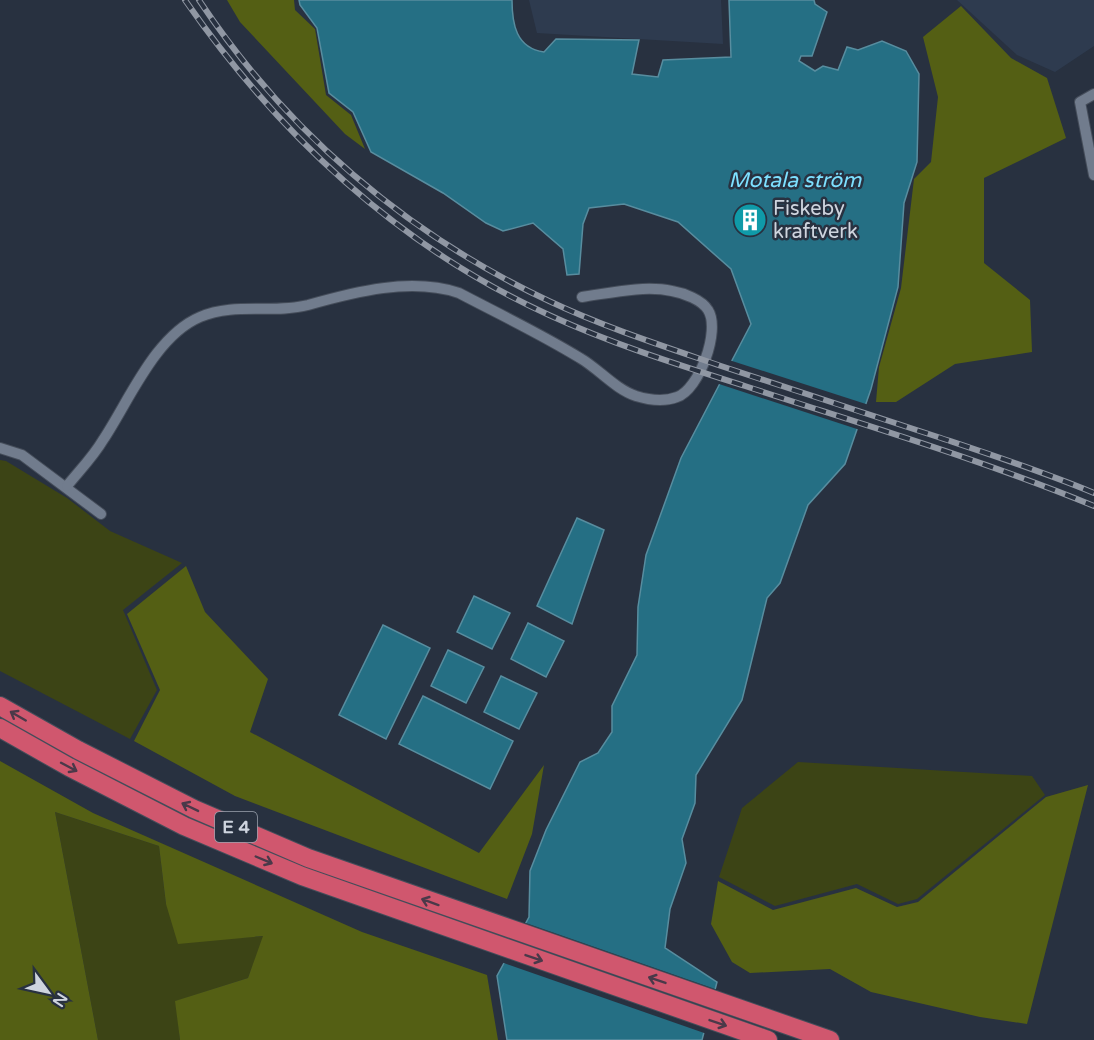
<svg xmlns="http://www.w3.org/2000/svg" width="1094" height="1040" viewBox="0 0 1094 1040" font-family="'Varela Round',sans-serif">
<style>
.built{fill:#2e3b4f}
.green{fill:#3c4415}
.forest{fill:#545f14}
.water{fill:#256f84;stroke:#588d9f;stroke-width:1.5}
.pier{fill:#283140}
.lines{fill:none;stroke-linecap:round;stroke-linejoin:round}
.minor-casing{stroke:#454d5a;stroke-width:12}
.motorway-casing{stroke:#454d5a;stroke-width:20}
.minor{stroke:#717c8d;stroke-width:10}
.motorway{stroke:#d0576e;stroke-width:18}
.rail-casing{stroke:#9097a3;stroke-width:6}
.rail{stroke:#283140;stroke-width:4;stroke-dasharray:11;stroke-linecap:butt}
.oneway{stroke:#4a3949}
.labels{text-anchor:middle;stroke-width:5;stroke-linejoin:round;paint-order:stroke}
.shield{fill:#283140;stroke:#9ca3af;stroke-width:1.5}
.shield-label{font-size:18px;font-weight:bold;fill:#ced4de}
.poi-label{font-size:20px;fill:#ced4de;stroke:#283140;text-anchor:start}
.water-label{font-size:21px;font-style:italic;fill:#7de0ff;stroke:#283140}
</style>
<rect width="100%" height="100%" fill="#283140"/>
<g class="built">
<path d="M529 0H721L723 44 537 33Z"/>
<path d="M957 0H1094V46L1055 72 1017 55Z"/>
</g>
<g class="green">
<path d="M0 460 6 461 67 498 110 531 182 563 123 610 157 690 130 739 0 671Z"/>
<path d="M798 762 1032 776 1045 795 917 899 898 904 857 884 775 906 719 877 742 808Z"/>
<path d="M55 812 159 846 166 904 238 938 264 936 248 978 176 1001 180 1040H98Z"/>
</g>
<g class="forest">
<path d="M227 0H294L295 10 315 29 326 95 351 115 365 149 345 134 240 22Z"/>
<path d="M961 6 1011 58 1047 78 1066 138 984 178V263L1030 300 1032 352 955 364 896 402H876L879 367 901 288 914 179 931 162 938 97 923 37Z"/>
<path d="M186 566 205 612 268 679 250 732 479 853 544 765 532 834 507 899 235 796 134 741 160 690 127 614Z"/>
<path d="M0 761 93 813 362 932 487 975 498 1040H180L175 1001 248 978 263 936 178 944 166 904 159 846 55 812 98 1040H0Z"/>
<path d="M1088 785 1027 1024 980 1017 871 992 830 969 750 973 732 962 711 924 718 881 773 910 856 888 897 907 918 902 1046 797Z"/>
</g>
<g class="water">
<path d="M299 0H512C512 24 516 48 544 52L556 39 639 40 632 74 658 77 663 60 731 57 729 0H814L815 4 827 12 812 56H801L799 61 815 71 823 66 838 70 847 47 858 50 882 41 906 51 919 74 917 162 904 203 898 287 871 389 845 464 808 505 780 583 767 598 742 700 696 775 695 803 682 839 686 863 670 909 665 948 717 982 702 1040H507L497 976 529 917 530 871 546 830 580 762 598 753 612 732V706L637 655 638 607 646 555 681 458 751 324 731 269 678 222 624 204 589 208 583 224 579 274 567 275 563 249 533 223 503 231 486 223 443 193 371 152 353 112 329 93 317 28 300 5Z"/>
<path d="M577 518 604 530 572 624 537 606Z"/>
<path d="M474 596 510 613 492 649 457 632Z"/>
<path d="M528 623 564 641 546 677 511 659Z"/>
<path d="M383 625 430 648 386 739 339 715Z"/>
<path d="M448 650 484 667 466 703 431 686Z"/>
<path d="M501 676 537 693 519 729 484 712Z"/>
<path d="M423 696 513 741 490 789 399 744Z"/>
</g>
<g class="pier">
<path d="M729 360 869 405 860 430 716 383Z"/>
<path d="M523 922 718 990 707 1034 501 962Z"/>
</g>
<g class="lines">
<defs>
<g id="minor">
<path d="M1094 94 1080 102 1094 175"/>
<path d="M0 448 22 455 101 514"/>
<path d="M67 486C79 471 93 457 103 440 129 401 155 336 200 317 234 302 273 314 308 305 354 292 411 277 459 293 499 314 541 334 580 358 599 369 615 389 636 396 649 400 664 402 677 397 699 390 721 330 708 310 702 300 684 293 672 291 644 285 610 293 582 297"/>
</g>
<g id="motorway">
<path d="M0 706 78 750 194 809 308 858 830 1040"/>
<path d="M0 728 69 767 184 826 302 876 768 1040"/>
</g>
</defs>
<use href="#minor" class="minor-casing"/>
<use href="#motorway" class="motorway-casing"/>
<use href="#minor" class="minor"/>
<use href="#motorway" class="motorway"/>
<defs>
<g id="rail">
<path d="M185 0C278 134 399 247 549 315 612 344 679 365 745 386 861 424 980 459 1094 506"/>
<path d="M199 0C286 131 406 234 549 301 604 327 663 346 721 366 794 390 867 414 941 438 992 455 1044 472 1094 493"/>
</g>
</defs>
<use href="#rail" class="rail-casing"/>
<use href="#rail" class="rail"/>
</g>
<defs><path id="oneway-shaft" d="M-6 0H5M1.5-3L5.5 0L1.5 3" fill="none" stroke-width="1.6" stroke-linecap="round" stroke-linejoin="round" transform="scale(1.5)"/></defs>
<g class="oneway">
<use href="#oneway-shaft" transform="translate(18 716) rotate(-150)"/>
<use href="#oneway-shaft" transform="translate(69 767) rotate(28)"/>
<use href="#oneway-shaft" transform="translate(190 807) rotate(-154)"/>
<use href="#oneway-shaft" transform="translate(264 860) rotate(23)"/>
<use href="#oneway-shaft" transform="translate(430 902) rotate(-160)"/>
<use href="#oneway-shaft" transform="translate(534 958) rotate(19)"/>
<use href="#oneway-shaft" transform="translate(657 980) rotate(-161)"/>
<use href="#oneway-shaft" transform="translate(718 1023) rotate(19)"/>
</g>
<defs>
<symbol id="building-disc" viewBox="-11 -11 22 22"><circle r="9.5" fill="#0f9aa8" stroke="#283140"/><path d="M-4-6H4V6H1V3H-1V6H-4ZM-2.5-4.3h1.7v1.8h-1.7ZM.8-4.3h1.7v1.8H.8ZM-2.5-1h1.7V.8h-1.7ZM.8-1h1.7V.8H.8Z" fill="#fff"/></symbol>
</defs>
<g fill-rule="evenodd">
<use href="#building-disc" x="731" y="201" width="38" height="38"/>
</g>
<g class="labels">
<rect class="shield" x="215" y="812" width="42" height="30" rx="4.5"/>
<g class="shield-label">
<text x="236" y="833">E 4</text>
</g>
<g class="poi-label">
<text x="773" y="215">Fiskeby<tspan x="773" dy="23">kraftverk</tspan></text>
</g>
<g class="water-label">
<text x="795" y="187">Motala ström</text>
</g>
</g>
<g transform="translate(48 992) rotate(123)" stroke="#283140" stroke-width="4.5" paint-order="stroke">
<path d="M0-4.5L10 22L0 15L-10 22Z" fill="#ced4de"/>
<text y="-9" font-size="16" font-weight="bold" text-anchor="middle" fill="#ced4de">N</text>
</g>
</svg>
